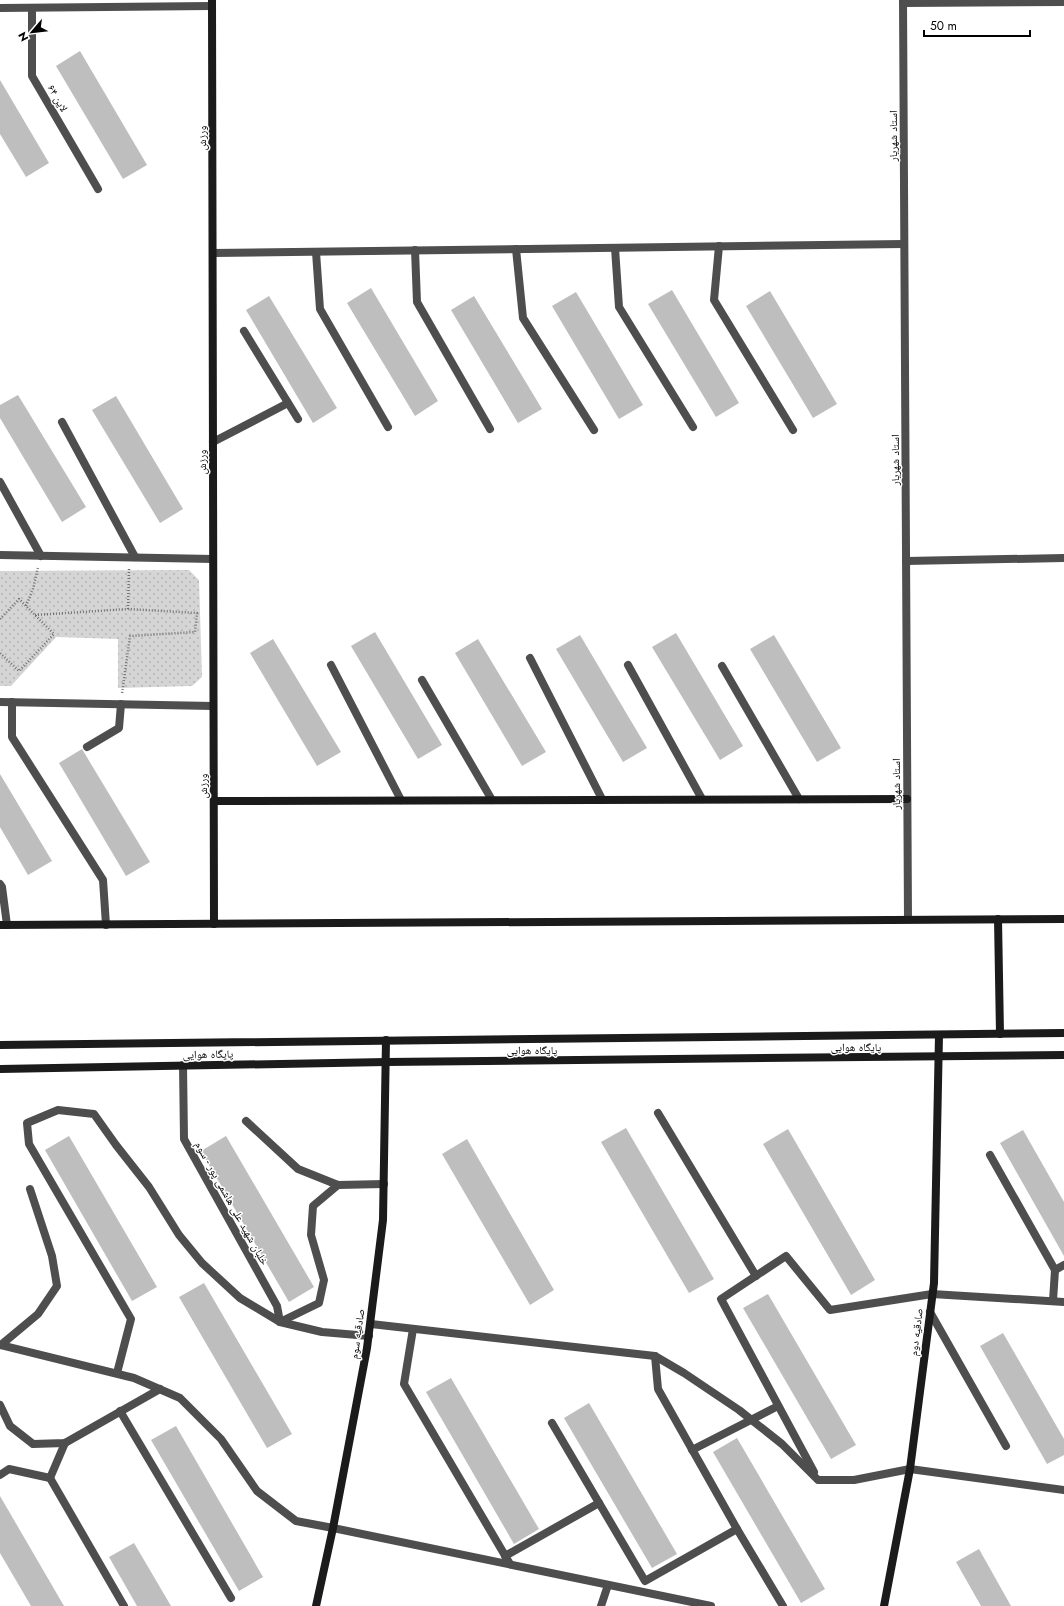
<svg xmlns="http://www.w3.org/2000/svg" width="1064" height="1606" viewBox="0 0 1064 1606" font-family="Jost,'Noto Naskh Arabic',sans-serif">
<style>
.grass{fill:url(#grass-dots)}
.building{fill:#bebebe}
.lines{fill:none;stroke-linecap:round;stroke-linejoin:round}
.path{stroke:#707070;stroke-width:2.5;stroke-dasharray:1 2;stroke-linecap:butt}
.street{stroke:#4e4e4e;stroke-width:8}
.secondary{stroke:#1b1b1b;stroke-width:8}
.labels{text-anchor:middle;stroke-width:3;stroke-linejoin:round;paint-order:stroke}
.street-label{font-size:11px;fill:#000;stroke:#fff}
</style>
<defs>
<pattern id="grass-dots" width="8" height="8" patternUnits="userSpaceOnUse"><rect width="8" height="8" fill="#d5d5d5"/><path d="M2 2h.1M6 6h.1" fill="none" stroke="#b5b5b5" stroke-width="1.8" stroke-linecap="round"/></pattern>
</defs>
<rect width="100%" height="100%" fill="#fff"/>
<path class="grass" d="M189 570 199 580 202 677 192 686 118 688V639L56 637 11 686H0V571Z"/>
<g class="building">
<path d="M80 51 147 165 123 179 56 66Z"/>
<path d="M0 80 49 163 26 177 0 134Z"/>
<path d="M371 288 438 401 415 416 347 303Z"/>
<path d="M672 290 739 403 716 417 648 304Z"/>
<path d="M770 291 837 404 813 418 746 306Z"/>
<path d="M576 292 643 405 619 419 552 306Z"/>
<path d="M269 296 337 408 313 423 246 310Z"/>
<path d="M474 296 542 409 518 423 451 310Z"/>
<path d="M18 395 86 507 62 522 0 418V405Z"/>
<path d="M116 396 183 509 160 523 92 410Z"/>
<path d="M375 632 442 745 418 759 351 646Z"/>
<path d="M676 633 743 746 720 760 652 647Z"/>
<path d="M580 635 647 748 623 762 556 649Z"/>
<path d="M774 635 841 748 817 762 750 649Z"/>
<path d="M273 639 341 752 317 766 250 653Z"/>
<path d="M478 639 546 752 522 766 455 653Z"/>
<path d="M82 749 150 862 126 876 59 763Z"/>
<path d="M0 774 52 861 28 875 0 827Z"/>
<path d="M626 1128 714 1279 689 1293 601 1142Z"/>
<path d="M788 1129 875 1280 851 1295 763 1144Z"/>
<path d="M1023 1130 1064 1202V1256L1000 1143Z"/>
<path d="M69 1136 157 1287 132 1301 45 1150Z"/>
<path d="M226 1136 314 1287 289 1302 201 1151Z"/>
<path d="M467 1139 554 1290 530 1305 442 1154Z"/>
<path d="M204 1283 292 1434 267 1448 179 1297Z"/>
<path d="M768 1294 856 1445 831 1459 743 1308Z"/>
<path d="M1003 1333 1064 1439V1455L1047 1464 980 1346Z"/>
<path d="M451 1378 539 1529 514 1544 426 1392Z"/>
<path d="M589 1403 677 1554 652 1568 564 1418Z"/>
<path d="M176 1426 263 1577 239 1591 151 1440Z"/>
<path d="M737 1438 825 1589 801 1603 713 1452Z"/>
<path d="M0 1496 64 1606H31L0 1553Z"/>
<path d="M134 1543 171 1606H137L109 1557Z"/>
<path d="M979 1549 1011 1606H981L956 1562Z"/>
</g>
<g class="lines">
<g class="path">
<path d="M26 606 33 589 38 567"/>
<path d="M128 609 129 568"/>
<path d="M35 615 128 609 197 613 195 632 130 636 122 694"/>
<path d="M0 619 19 599 54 634 19 671 0 653"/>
</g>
<g class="street">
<path d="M903 0 908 919"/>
<path d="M903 3 1064 2"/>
<path d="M0 8 212 6"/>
<path d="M32 8V76L98 189"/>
<path d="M719 246 714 300 793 430"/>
<path d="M615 248 619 307 693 427"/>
<path d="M516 249 523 318 594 430"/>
<path d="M415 250 417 302 490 429"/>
<path d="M316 252 320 309 388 427"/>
<path d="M213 253 904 244"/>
<path d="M244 331 298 419"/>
<path d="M62 422 135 557"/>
<path d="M213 442 288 403"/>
<path d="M0 482 41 556"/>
<path d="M0 555 213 559"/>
<path d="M906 561 1064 558"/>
<path d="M530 658 602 799"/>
<path d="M331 665 401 800"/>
<path d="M628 665 702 799"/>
<path d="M722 666 799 799"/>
<path d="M422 680 492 800"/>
<path d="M0 702 213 706"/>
<path d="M12 702V737L103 880 106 925"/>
<path d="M87 747 119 728 121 704"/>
<path d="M0 884 2 887 7 925"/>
<path d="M183 1065 184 1139 277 1306 280 1322 319 1303 324 1280 311 1235 313 1206 338 1185"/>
<path d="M658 1113 756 1276"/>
<path d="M246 1121 298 1169 338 1185 384 1184"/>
<path d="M990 1155 1055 1270 1053 1301"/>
<path d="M1055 1270 1064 1265"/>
<path d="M930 1312 1006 1446"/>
<path d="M371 1324 655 1356 684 1373 739 1410 782 1444 818 1480H854L910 1469 1064 1490"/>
<path d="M413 1329 404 1384 510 1564"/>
<path d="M0 1345 134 1378 180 1398 221 1439 257 1491 296 1521 333 1528 711 1606"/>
<path d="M1 1345 38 1314 57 1286 52 1256 30 1189"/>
<path d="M655 1356 658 1389 737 1529 783 1606"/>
<path d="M117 1373 131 1319 29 1144 27 1123 58 1110 94 1114 116 1145 149 1187 179 1235 202 1263 240 1298 280 1322 322 1332 369 1336"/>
<path d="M0 1405 10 1426 33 1444 65 1443 160 1389"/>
<path d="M120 1411 231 1598"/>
<path d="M552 1423 645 1581 737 1529"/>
<path d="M692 1450 778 1406"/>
<path d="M814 1472 721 1299 786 1256 830 1310 932 1294 1064 1302"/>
<path d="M0 1475 9 1469 50 1478 124 1606"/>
<path d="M50 1478 65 1443"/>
<path d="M505 1556 599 1503"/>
<path d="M601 1606 608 1585"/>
</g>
<g class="secondary">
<path d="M212 0 214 924"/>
<path d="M214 801 907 799"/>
<path d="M998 919 1000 1034"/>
<path d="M0 925 1064 919"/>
<path d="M0 1045 1064 1033"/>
<path d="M0 1069 386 1062 1064 1055"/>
<path d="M316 1606 333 1528 367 1348 383 1220 386 1040"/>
<path d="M884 1606 910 1469 934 1283 939 1035"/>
</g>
</g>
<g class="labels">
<g class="street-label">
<text transform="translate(58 98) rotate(60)" y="4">لاین ۶۴</text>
<text transform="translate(893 136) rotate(-90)" y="4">استاد شهریار</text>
<text transform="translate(202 138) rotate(-90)" y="4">ورزش</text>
<text transform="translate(895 460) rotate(-90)" y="4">استاد شهریار</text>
<text transform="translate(202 462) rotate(-90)" y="4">ورزش</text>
<text transform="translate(896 784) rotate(-90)" y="4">استاد شهریار</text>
<text transform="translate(203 786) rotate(-90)" y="4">ورزش</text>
<text x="856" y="1051">پایگاه هوایی</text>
<text x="532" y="1054">پایگاه هوایی</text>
<text transform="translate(208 1054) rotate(-1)" y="4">پایگاه هوایی</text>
<text transform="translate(232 1203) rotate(61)" y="4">خلبان شهید علی هاشمی پور - سوم</text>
<text transform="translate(916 1332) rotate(-83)" y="4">صادقیه دوم</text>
<text transform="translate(357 1334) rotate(-82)" y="4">صادقیه سوم</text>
</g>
</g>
<g transform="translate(32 32) rotate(242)" stroke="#ffffff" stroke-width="3" paint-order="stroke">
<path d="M0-3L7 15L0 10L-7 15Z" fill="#000000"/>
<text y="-6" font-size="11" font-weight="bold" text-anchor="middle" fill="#000000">N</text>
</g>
<path d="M924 30v6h106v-6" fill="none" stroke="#000000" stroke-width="2"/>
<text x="930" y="30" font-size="12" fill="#000000" stroke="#ffffff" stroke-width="3" paint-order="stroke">50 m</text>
</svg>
